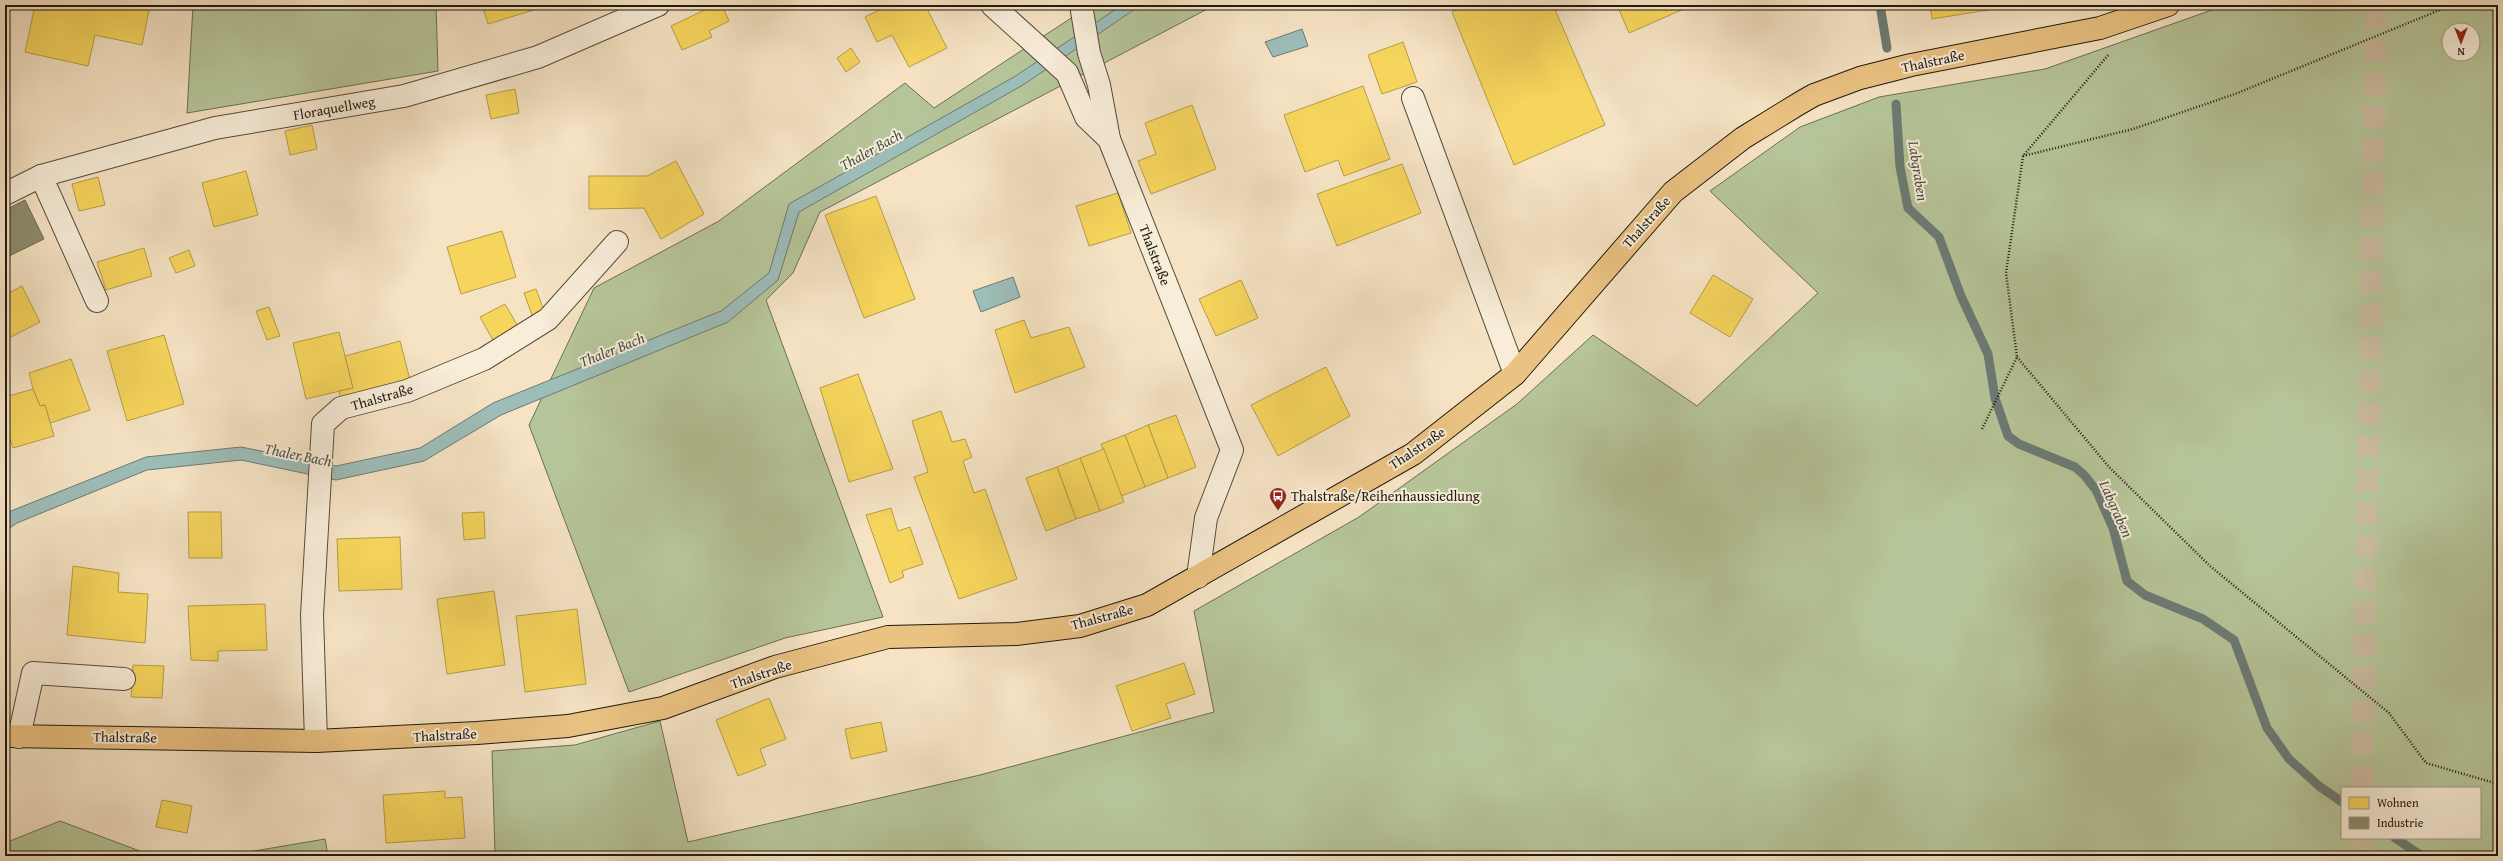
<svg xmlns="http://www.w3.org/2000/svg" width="2503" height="861" viewBox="0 0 2503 861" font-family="'Gentium Book Plus',serif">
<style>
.green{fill:#b6c599;stroke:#6b6f54;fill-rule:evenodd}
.water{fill:#9dbdb9;stroke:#6b7b75}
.homes{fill:#f6d55c;stroke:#b69d45}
.industry{fill:#8c8c6e;stroke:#6c6a52}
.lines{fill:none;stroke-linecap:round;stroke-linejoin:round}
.stream{stroke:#6b7b75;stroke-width:9}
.highway-tunnel{stroke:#cabba0;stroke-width:22;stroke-dasharray:22 11;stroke-linecap:butt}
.minor-casing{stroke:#554c3c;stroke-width:24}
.major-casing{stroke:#20190f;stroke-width:24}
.path{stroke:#20190f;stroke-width:2.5;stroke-dasharray:1 2;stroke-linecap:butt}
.minor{stroke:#f8edd9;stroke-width:22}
.major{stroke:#eac282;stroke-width:22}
.labels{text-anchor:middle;stroke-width:4;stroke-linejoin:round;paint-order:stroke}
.street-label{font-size:14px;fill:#20190f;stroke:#f8edd9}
.poi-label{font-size:14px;fill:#20190f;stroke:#f8edd9;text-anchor:start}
.water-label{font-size:15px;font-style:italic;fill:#4c524a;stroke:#f8edd9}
</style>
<rect width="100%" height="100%" fill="#f5e3c4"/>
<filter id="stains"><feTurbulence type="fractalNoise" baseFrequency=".005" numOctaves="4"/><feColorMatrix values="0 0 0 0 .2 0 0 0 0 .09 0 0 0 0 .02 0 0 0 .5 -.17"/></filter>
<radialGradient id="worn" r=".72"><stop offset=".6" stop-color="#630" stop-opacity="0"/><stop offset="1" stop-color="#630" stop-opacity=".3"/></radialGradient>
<g class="green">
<path d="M193 5H436L438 71 187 113Z"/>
<path d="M1091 5H1215L820 212 793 273 766 300 883 617 785 638 629 692 529 425 594 288 719 221 905 83 934 108Z"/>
<path d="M2226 5H2498V856H479L495 855 492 751 575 745 660 721 688 842 980 775 1214 712 1194 611 1359 517 1517 404 1593 335 1697 406 1818 293 1710 191 1800 127 1879 97 2045 69ZM2449 30H2473V54H2449ZM2342 788H2480V838H2342Z"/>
<path d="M60 821 153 856H5V843Z"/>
<path d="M325 839 328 856H225Z"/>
</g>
<g class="water">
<path d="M1122 5H1141L1023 85 799 212 778 280 728 322 501 415 424 461 336 480 241 460 147 470 17 523 5 531V515L11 511 146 457 241 447 336 466 420 448 493 403 721 311 769 273 789 204 1014 77Z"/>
<path d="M1302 29 1308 46 1273 57 1265 42Z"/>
<path d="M1013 277 1020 297 981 312 973 291Z"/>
</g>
<g class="homes">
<path d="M35 5H150L142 45 95 35 88 66 25 52Z"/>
<path d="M482 5H550L488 24Z"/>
<path d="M715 5H722L729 21 709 31 712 37 682 50 671 26Z"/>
<path d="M889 5H925L947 48 909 67 892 35 877 42 865 17Z"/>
<path d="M1469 5H1553L1605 125 1514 165 1452 12Z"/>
<path d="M1617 5H1693L1629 33Z"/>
<path d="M1930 5H1987L1988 10 1932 19Z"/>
<path d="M1403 42 1417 82 1382 94 1368 55Z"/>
<path d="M851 48 860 62 846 72 837 58Z"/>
<path d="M1363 86 1390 159 1344 176 1338 160 1305 172 1284 115Z"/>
<path d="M515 89 519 113 491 119 486 95Z"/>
<path d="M1192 105 1216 169 1151 194 1138 161 1156 154 1145 123Z"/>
<path d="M312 125 317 149 290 155 285 131Z"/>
<path d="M676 161 704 214 661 239 644 208 589 209V176H647Z"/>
<path d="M1402 164 1421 213 1337 246 1317 194Z"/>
<path d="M246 171 258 215 214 227 202 183Z"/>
<path d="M98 177 105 205 79 211 72 184Z"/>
<path d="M1118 193 1131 233 1089 246 1076 206Z"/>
<path d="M876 196 915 299 864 318 825 215Z"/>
<path d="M502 231 516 277 461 294 447 247Z"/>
<path d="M144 248 152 276 106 290 97 262Z"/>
<path d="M189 250 195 266 176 273 169 258Z"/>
<path d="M1713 275 1753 299 1730 337 1690 313Z"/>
<path d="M1241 280 1258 318 1216 336 1199 299Z"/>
<path d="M22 286 40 322 5 340V295Z"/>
<path d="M536 289 545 313 533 318 524 293Z"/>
<path d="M505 304 519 328 494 342 480 317Z"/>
<path d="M269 307 280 336 267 340 256 311Z"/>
<path d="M1024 320 1031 338 1069 327 1085 367 1015 393 995 330Z"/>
<path d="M339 332 353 388 306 399 293 343Z"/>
<path d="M164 335 184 404 127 421 107 351Z"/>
<path d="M400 341 411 384 341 402 339 391 353 388 345 356Z"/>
<path d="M71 359 90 410 50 423 45 405 40 406 33 389 29 373Z"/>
<path d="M1326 367 1350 416 1278 456 1251 405Z"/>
<path d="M858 374 893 469 849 482 820 388Z"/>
<path d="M33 389 40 406 45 405 54 436 13 448 5 425V397Z"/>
<path d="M941 411 952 442 965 439 972 457 963 461 974 493 985 489 1017 579 959 599 914 477 928 472 912 421Z"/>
<path d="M1176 415 1196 467 1168 478 1148 425Z"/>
<path d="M1148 425 1168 478 1145 487 1125 435Z"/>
<path d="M1125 435 1145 487 1121 496 1101 444Z"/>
<path d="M1104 449 1124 502 1100 511 1080 458Z"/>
<path d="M1080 458 1100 511 1076 519 1057 467Z"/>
<path d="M1057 467 1076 519 1046 531 1026 478Z"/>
<path d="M891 508 898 531 910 527 923 564 902 571 904 577 890 583 866 515Z"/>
<path d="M188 512H221L222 558H189Z"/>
<path d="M484 512 485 538 464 540 462 513Z"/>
<path d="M400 537 402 589 339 591 337 539Z"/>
<path d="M73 566 119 573 118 592 148 594 145 643 67 635Z"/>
<path d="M494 591 505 665 447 674 437 599Z"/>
<path d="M265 604 267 650 218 651V661L191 660 188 606Z"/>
<path d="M577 609 586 684 525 692 516 616Z"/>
<path d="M1184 663 1195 694 1166 704 1171 718 1132 731 1116 686Z"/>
<path d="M133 665 164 666 162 698 131 697Z"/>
<path d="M769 698 786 739 760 749 766 765 738 776 716 720Z"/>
<path d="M881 722 887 751 851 759 845 729Z"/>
<path d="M445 791V798L462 797 465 838 386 843 383 795Z"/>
<path d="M162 800 192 806 187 833 156 827Z"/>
</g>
<path class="industry" d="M25 200 44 239 5 258V210Z"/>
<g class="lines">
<g class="stream">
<path d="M1880 5 1887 48"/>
<path d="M1896 104 1900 167 1908 208 1939 237 1961 296 1988 354 1995 398 2008 436 2019 444 2075 467 2085 476 2096 490 2113 528 2127 581 2145 595 2203 619 2234 640 2267 728 2289 759 2319 786 2342 802"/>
<path d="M2395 838 2422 856"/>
</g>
<g class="highway-tunnel">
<path d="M2362 788 2376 5"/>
<path d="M2361 856V838"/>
</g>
<defs>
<g id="minor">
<path d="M992 5 1067 73 1086 117 1109 139 1232 450 1206 518 1198 577"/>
<path d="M1081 5 1089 53 1099 85 1109 139"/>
<path d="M1413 98 1515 374"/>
<path d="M41 176 97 301"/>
<path d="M5 194 41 176 215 128 404 96 538 57 658 5"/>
<path d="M19 737 33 673 124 679"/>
<path d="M316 741 312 615 323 424 341 408 407 391 484 359 548 319 617 242"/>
</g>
<path id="major" d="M5 736 316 741 477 733 568 726 663 708 775 667 888 637 1016 634 1080 626 1147 605 1413 454 1515 374 1673 192 1743 138 1800 103 1814 95 1860 78 1911 65 2100 28 2168 5"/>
</defs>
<use href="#minor" class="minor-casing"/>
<use href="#major" class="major-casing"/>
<g class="path">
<path d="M2023 156 2133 129 2235 94 2452 5"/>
<path d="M2017 357 2109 467 2210 566 2389 713 2426 763 2498 784"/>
<path d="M1982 429 2017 357 2006 273 2023 156 2109 54"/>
</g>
<use href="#minor" class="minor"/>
<use href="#major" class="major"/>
</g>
<defs>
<symbol id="bus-pin" viewBox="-11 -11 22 30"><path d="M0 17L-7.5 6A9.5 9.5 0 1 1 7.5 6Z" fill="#8f2418" stroke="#f8edd9"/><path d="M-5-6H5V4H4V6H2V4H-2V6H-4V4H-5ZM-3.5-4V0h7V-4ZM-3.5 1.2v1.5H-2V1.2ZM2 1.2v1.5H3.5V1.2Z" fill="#fff"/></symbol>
</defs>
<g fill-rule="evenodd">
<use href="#bus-pin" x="1268" y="486" width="20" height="27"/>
</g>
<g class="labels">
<g class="street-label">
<text transform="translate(1933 61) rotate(-12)" y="5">Thalstraße</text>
<text transform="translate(334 108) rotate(-10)" y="5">Floraquellweg</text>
<text transform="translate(1646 222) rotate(-48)" y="5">Thalstraße</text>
<text transform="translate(1155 255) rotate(69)" y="5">Thalstraße</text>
<text transform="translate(382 397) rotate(-16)" y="5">Thalstraße</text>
<text transform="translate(1417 448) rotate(-34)" y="5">Thalstraße</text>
<text transform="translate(1102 617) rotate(-15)" y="5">Thalstraße</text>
<text transform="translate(761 674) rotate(-19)" y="5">Thalstraße</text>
<text transform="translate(445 735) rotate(-3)" y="5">Thalstraße</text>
<text transform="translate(125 737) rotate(1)" y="5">Thalstraße</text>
</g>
<g class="poi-label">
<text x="1291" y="501">Thalstraße/Reihenhaussiedlung</text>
</g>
<g class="water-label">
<text transform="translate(871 150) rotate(-29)" y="5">Thaler Bach</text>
<text transform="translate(1918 171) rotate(81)" y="5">Labgraben</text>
<text transform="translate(612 350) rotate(-22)" y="5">Thaler Bach</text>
<text transform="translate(298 455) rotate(11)" y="5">Thaler Bach</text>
<text transform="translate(2116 509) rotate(66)" y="5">Labgraben</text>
</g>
</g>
<rect width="2503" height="861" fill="none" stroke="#f5e3c4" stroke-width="20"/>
<rect x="6" y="6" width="2491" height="849" fill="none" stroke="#20190f" stroke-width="2"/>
<rect x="10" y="10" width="2483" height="841" fill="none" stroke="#20190f"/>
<rect x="2341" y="787" width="140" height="52" fill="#f8edd9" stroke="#a29888"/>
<rect x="2349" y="797" width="20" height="12" fill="#f6d55c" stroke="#a29888"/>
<text x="2377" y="807" font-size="12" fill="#20190f">Wohnen</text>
<rect x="2349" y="817" width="20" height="12" fill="#8c8c6e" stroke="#a29888"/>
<text x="2377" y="827" font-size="12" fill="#20190f">Industrie</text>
<g transform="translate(2461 42) rotate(180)"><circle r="19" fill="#f8edd9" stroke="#a29888"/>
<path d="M0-3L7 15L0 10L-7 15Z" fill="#8f2418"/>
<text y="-6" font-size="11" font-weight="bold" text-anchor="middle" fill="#20190f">N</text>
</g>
<rect width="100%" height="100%" filter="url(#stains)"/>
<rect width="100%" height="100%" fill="url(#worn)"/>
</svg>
